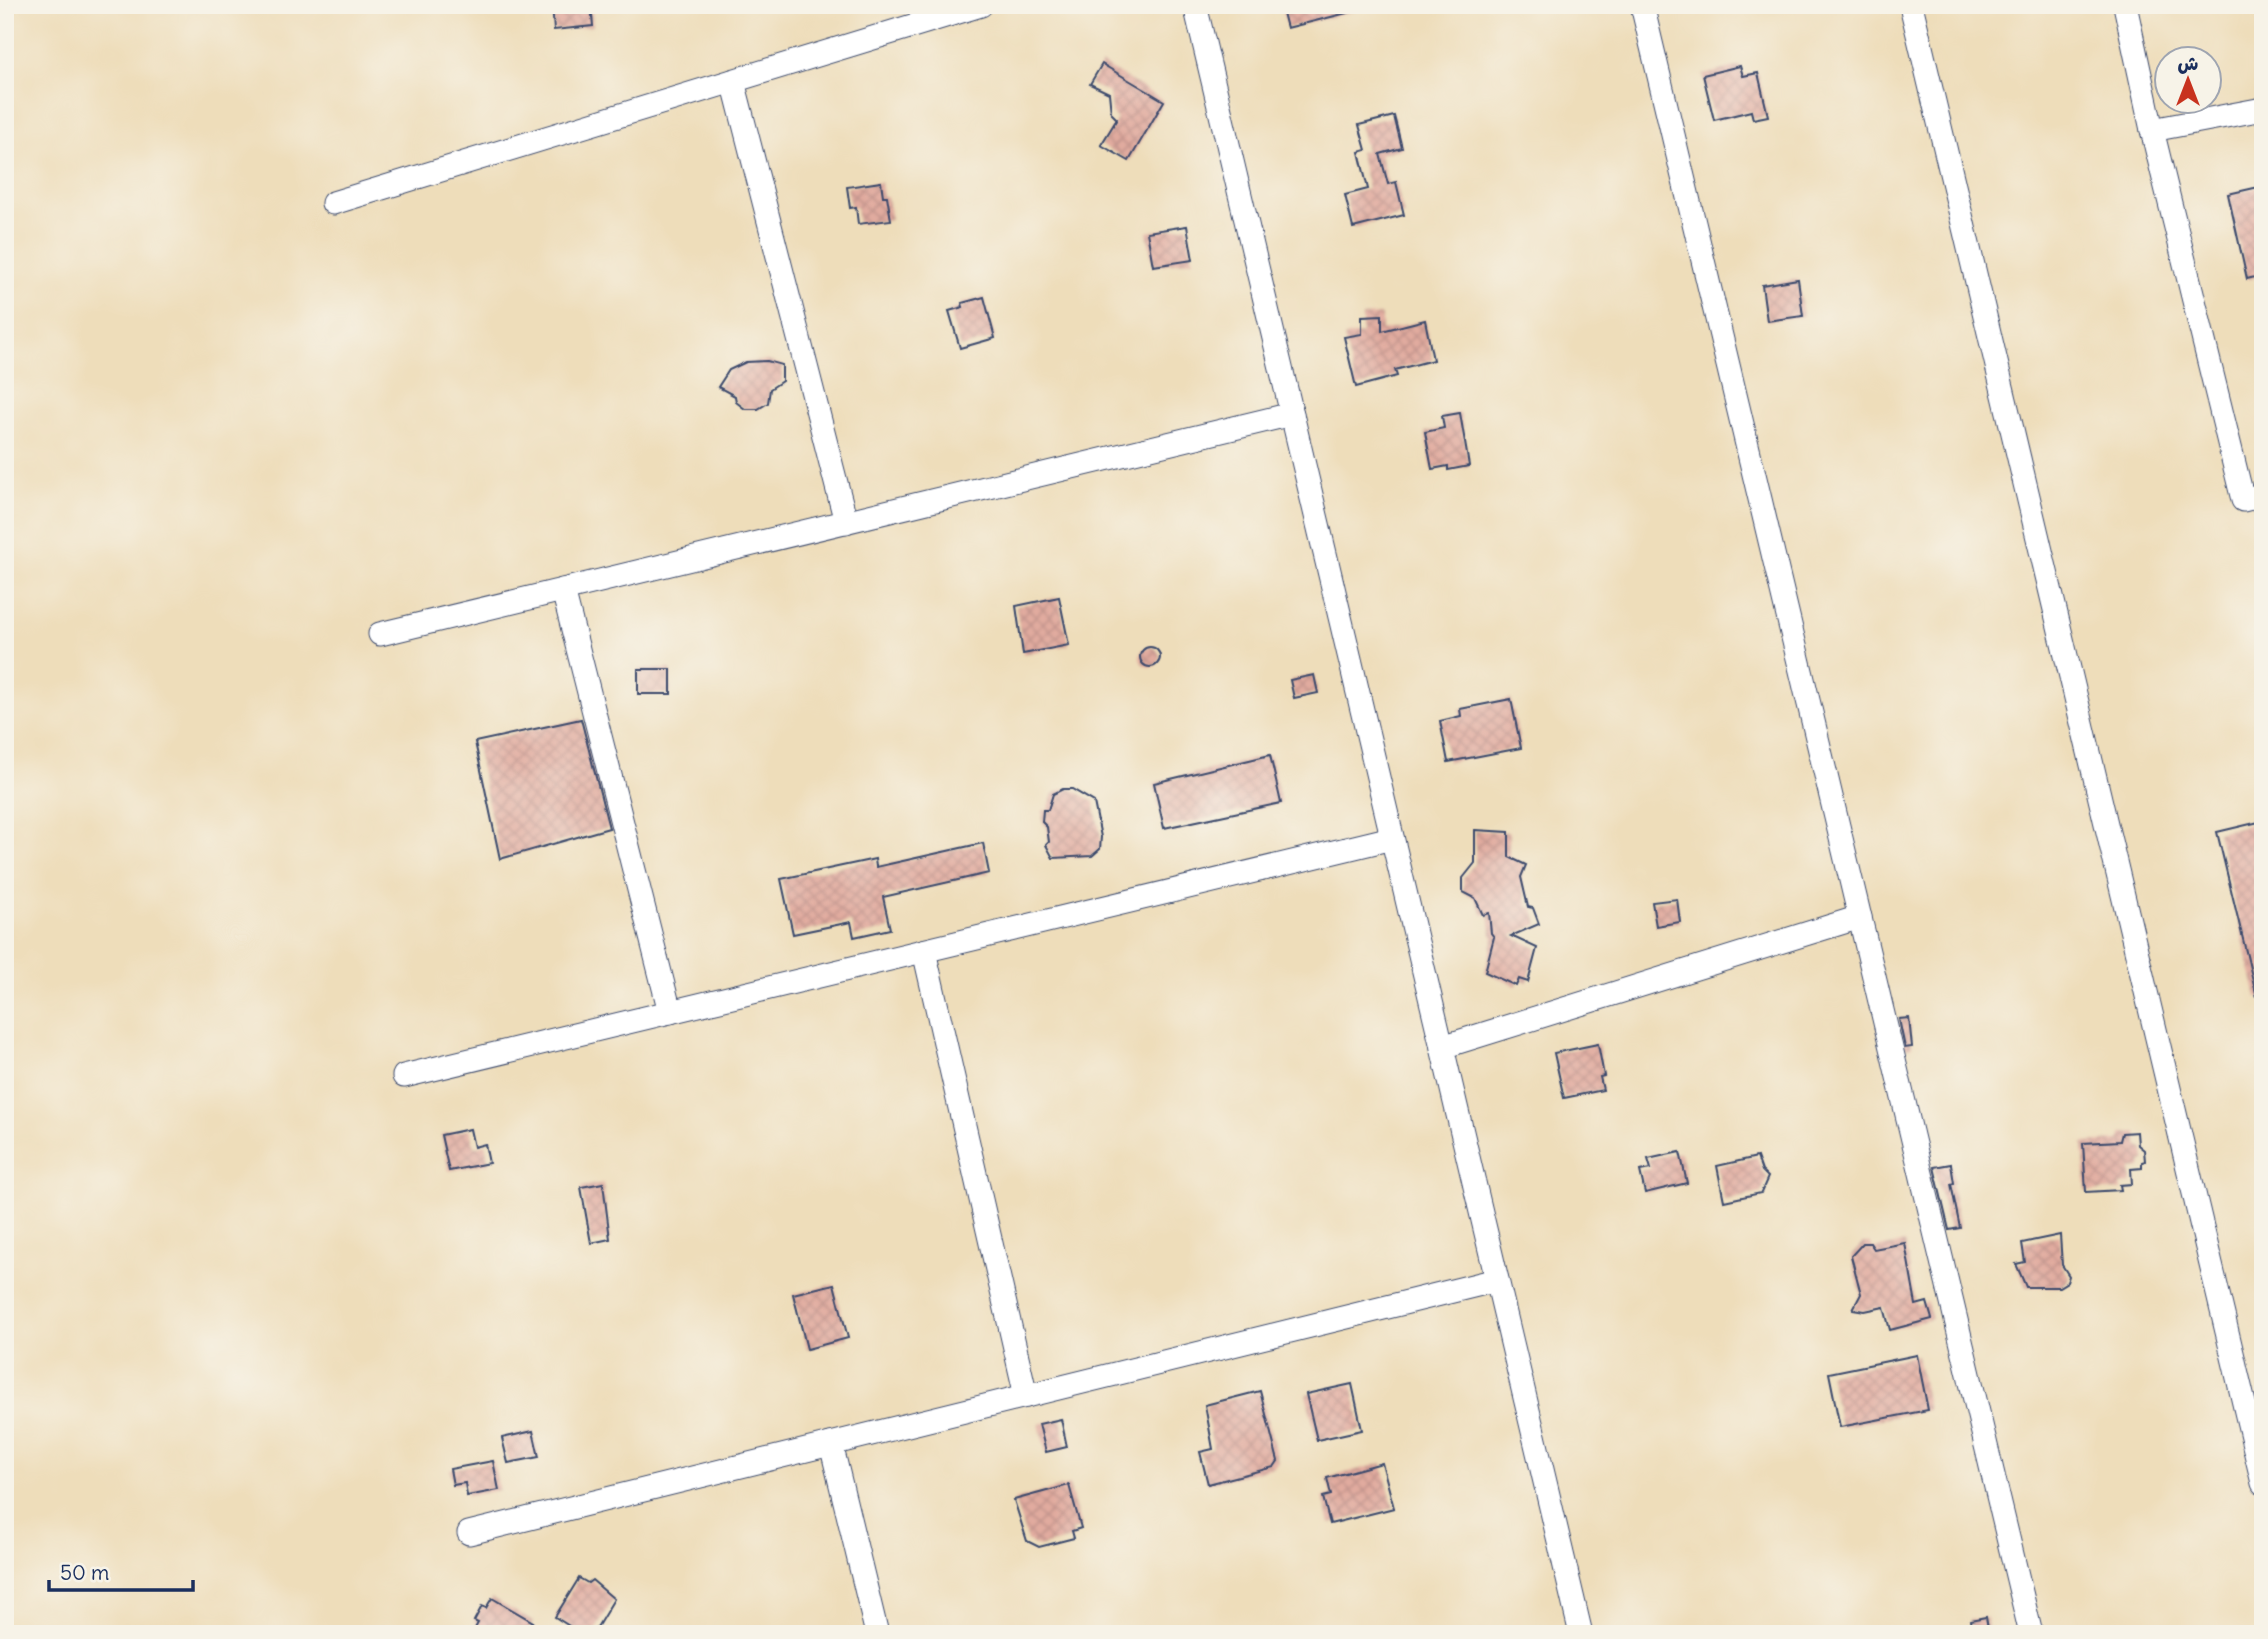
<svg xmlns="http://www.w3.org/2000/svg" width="2268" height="1639" viewBox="0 0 2268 1639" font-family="Delius,'Playpen Sans Arabic',sans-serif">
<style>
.building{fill:url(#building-cross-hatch)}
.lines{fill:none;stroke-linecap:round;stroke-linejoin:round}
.minor-casing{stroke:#3b496c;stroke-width:25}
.minor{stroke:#fff;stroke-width:23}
</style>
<defs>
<pattern id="building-cross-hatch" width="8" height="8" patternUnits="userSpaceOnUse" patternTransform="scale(1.75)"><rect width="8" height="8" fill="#e1ab9f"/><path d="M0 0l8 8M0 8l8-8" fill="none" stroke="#c0938b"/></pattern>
</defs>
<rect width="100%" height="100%" fill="#f7f3e8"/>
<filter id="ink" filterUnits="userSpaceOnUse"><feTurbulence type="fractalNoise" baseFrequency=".0143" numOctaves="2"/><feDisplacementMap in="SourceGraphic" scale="14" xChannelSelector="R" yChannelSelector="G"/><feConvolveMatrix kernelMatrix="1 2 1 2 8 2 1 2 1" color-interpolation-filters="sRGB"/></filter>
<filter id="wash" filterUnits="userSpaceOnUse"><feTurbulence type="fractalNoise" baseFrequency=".00686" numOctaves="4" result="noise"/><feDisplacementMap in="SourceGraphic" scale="28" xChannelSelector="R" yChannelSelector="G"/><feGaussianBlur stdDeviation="1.57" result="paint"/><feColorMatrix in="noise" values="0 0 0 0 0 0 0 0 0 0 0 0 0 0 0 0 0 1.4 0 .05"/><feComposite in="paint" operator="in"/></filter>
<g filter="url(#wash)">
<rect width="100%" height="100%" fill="#eeddba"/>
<g id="blocks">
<g class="building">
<path d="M552 5H591L593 26 554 30Z"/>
<path d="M1281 5H1354L1355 11 1287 28Z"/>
<path d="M1102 64 1164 101 1129 161 1101 145 1117 119 1111 113 1109 93 1090 84Z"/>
<path d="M1740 66 1743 76 1758 73 1768 116 1753 119 1751 111 1714 120 1703 75Z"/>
<path d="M1394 116 1402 148 1380 154 1388 184 1396 182 1404 215 1353 228 1345 195 1368 189 1359 152 1366 150 1359 125Z"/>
<path d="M881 182 883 196H887L891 220 858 224 856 207 850 208 847 187Z"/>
<path d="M2263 186V275L2247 279 2228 194Z"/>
<path d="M1187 226 1193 260 1153 266 1147 232Z"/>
<path d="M1798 279 1803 316 1767 321 1762 285Z"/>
<path d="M984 297 995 338 960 348 949 311 963 307 962 303Z"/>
<path d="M1382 315V331L1425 320 1433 360 1395 370 1397 376 1356 387 1344 337 1362 334V316Z"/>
<path d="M767 361 782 365V381L770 389 768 403 758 409H745L736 402 735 396 718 387 729 370 746 362Z"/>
<path d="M1460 413 1469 466 1448 470V466L1432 469 1425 432 1444 428 1442 416Z"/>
<path d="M1059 597 1069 645 1023 654 1016 606Z"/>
<circle cx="1150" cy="657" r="10"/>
<rect x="638" y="669" width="33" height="25"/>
<path d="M1314 675 1318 693 1294 698 1290 680Z"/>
<path d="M1511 699 1521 748 1448 762 1440 721 1461 716 1460 709Z"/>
<path d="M581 719 609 828 500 859 475 742Z"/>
<path d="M1270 755 1281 803 1164 828 1154 783Z"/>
<path d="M1063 789H1072L1094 802 1101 837 1100 849 1092 856 1053 858 1046 845 1049 842 1047 827 1042 822 1043 810H1048L1053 794Z"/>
<path d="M2263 821V997H2257L2217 832Z"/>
<path d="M1475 830 1509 832V857L1526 865 1521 877 1528 907 1533 908 1539 924 1511 936 1537 948 1528 982 1519 979 1516 986 1485 972 1494 937 1491 933 1489 913 1483 915 1475 898 1463 892V878L1475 863Z"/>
<path d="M983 843 989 873 883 897 890 929 854 937 851 922 793 934 781 879 875 859 876 867Z"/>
<path d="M1677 899 1680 922 1656 926 1652 902Z"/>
<path d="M1909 1018 1912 1047 1905 1048 1899 1019Z"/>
<path d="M1598 1044 1604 1076 1600 1077 1603 1090 1564 1098 1554 1053Z"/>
<path d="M470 1129 474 1147 485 1144 489 1163 449 1171 441 1135Z"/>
<path d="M2137 1132 2138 1145 2144 1150 2145 1161 2142 1162V1168L2131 1169 2132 1184 2120 1185 2121 1190 2086 1192 2083 1143 2120 1141 2122 1133Z"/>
<path d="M1680 1152 1687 1183 1645 1193 1640 1171 1651 1169 1648 1159Z"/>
<path d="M1757 1157 1762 1171 1768 1177 1761 1193 1724 1201 1717 1166Z"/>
<path d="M1951 1164 1954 1183 1951 1184 1960 1228 1949 1230 1934 1167Z"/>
<path d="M603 1183 610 1239 591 1243 581 1187Z"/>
<path d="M2060 1235 2062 1265 2069 1276 2067 1282 2059 1287H2026L2016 1264 2025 1262 2022 1243Z"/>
<path d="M1863 1243H1870L1874 1249 1905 1243 1916 1305 1927 1302 1932 1319 1890 1330 1884 1307 1865 1311 1853 1309 1861 1294 1851 1256Z"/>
<path d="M834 1284 848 1338 807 1349 793 1294Z"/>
<path d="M1917 1355 1928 1410 1840 1427 1829 1373Z"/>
<path d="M1352 1384 1362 1430 1317 1440 1306 1394Z"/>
<path d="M1260 1391 1278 1461 1274 1467 1208 1484 1200 1452 1213 1449 1205 1405Z"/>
<path d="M1061 1419 1067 1447 1046 1452 1039 1424Z"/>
<path d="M533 1431 539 1457 508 1463 502 1438Z"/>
<path d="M493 1461 499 1490 467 1496 465 1483 453 1485 450 1469Z"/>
<path d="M1382 1463 1394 1508 1330 1524 1323 1497 1331 1495 1327 1478Z"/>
<path d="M1069 1485 1081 1528 1072 1531 1074 1538 1039 1547 1027 1541 1014 1500Z"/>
<path d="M579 1578 588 1583 592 1580 614 1599 593 1634H582L555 1617Z"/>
<path d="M492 1598 533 1622 527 1634H472L478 1623 474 1621 482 1606 486 1608Z"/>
<path d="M1986 1617 1989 1634H1972L1970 1620Z"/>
</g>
</g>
</g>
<g filter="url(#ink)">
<use href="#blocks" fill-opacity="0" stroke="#3b496c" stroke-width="2"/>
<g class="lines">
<defs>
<g id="minor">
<path d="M1195 5 1581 1634"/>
<path d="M1642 5 2031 1634"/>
<path d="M1911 5 2263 1483"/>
<path d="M2125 5 2152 130 2243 500 2263 495"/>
<path d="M733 81 846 522"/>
<path d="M2152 130 2263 109"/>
<path d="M333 203 981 5"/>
<path d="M563 590 670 1012"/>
<path d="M380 634 1292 414"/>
<path d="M924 951 1026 1396"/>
<path d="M1442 1047 1860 917"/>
<path d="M404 1076 1392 838"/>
<path d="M831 1444 877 1634"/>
<path d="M469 1533 1497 1280"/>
</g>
</defs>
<use href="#minor" class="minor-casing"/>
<use href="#minor" class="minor"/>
</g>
</g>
<rect width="2268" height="1639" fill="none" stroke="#f7f3e8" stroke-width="28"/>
<g transform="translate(2188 80)"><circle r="33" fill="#f7f3e8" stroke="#9fa5b1" stroke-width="2"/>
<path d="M0-5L12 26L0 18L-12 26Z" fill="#c8321e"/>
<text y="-10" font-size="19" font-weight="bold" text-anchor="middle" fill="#1b2f5e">ش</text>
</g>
<path d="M49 1580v10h144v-10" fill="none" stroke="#1b2f5e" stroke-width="3.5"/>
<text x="60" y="1580" font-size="21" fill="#1b2f5e" stroke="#f7f3e8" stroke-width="5" paint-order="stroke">50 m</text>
</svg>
